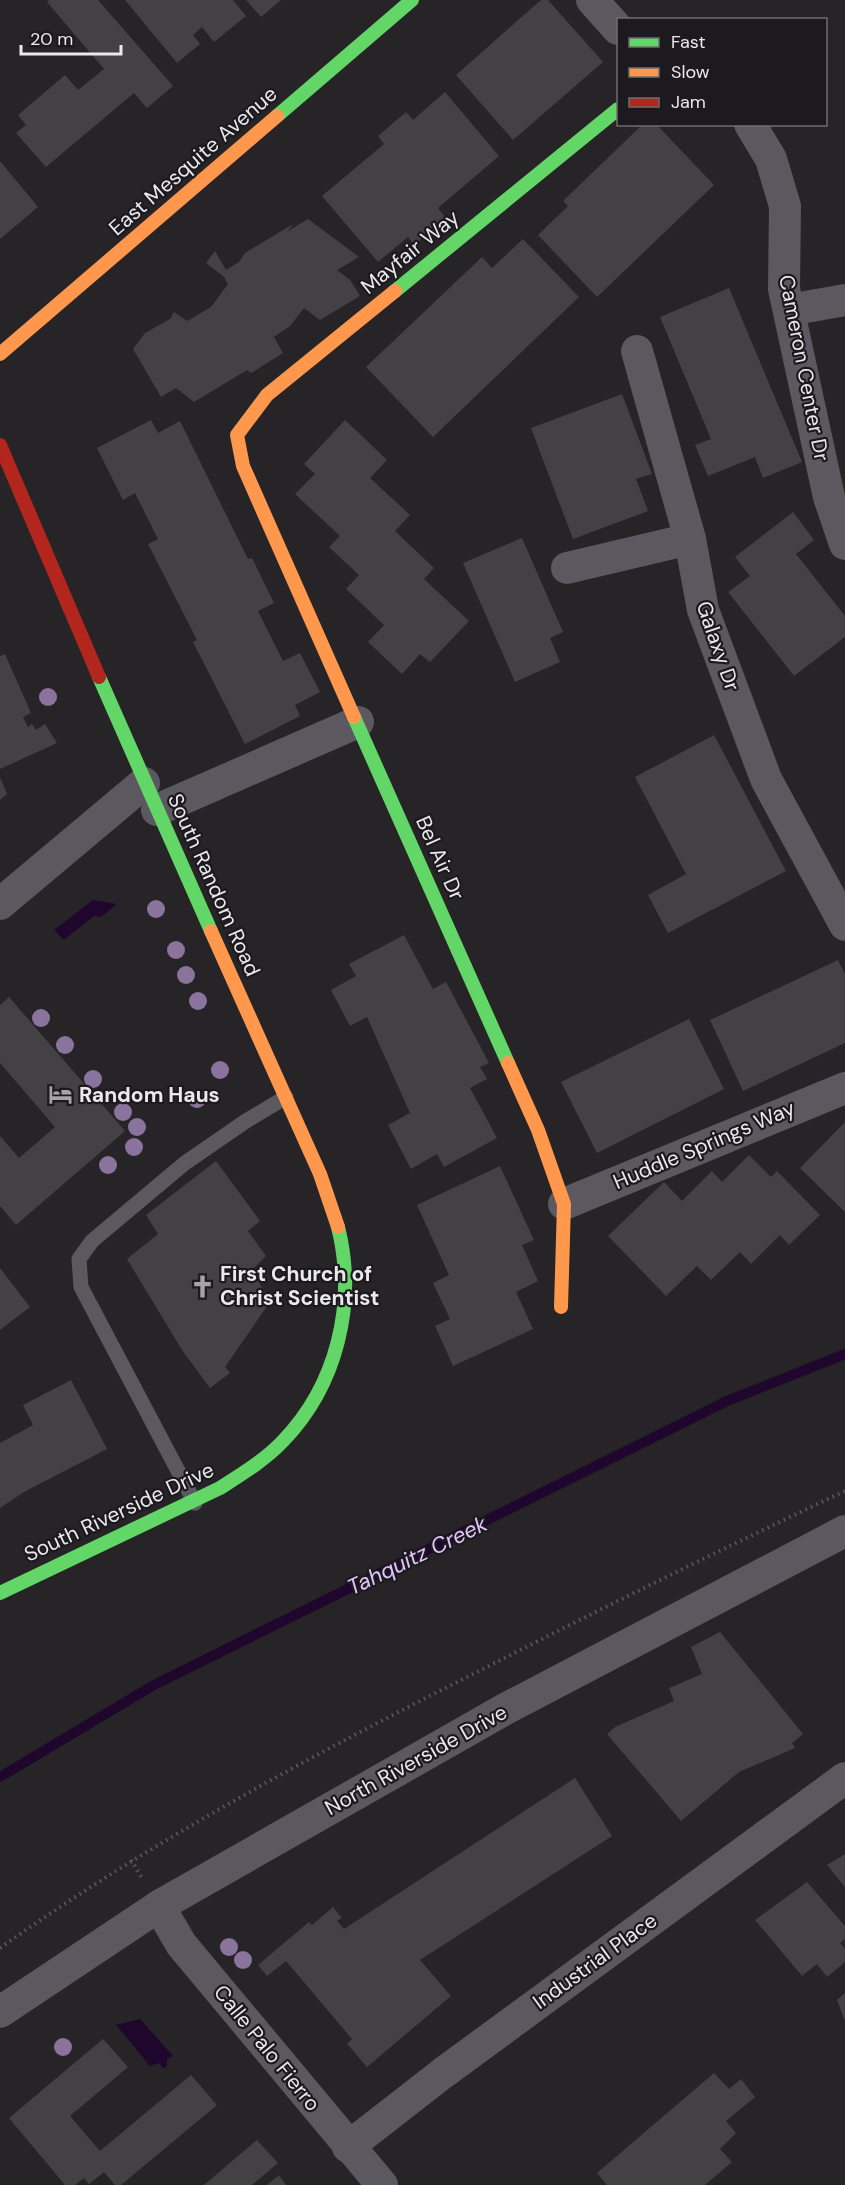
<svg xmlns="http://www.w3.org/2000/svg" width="845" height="2185" viewBox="0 0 845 2185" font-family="'DM Sans',sans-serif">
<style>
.water{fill:#1f062d}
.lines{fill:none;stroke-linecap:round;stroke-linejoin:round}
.stream{stroke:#1f062d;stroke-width:10}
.building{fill:#434144}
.path{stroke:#5c5a5f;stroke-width:4;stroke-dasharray:1.5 4.5;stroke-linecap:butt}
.lane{stroke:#5c585f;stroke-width:15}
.street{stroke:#5c585f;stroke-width:32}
.fast{stroke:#63d668;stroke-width:14}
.slow{stroke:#ff974d;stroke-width:14}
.jam{stroke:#b3261e;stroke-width:14}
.tree{fill:#8a739d}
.labels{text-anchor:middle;stroke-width:4.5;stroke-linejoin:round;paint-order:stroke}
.street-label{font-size:21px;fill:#eae9ec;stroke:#1c1a1f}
.poi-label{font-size:21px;font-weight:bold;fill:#eae9ec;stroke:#1c1a1f;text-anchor:start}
.water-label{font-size:22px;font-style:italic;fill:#e4c6fe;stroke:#1c1a1f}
</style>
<rect width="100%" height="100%" fill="#262427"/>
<g class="water">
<path d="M93 900 117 904 101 917 94 916 64 940 54 930Z"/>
<path d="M140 2019 173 2056 167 2059V2067L163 2068 159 2063 150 2066 116 2025Z"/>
</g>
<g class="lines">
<path class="stream" d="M0 1777 154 1685 727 1401 845 1354"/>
</g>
<g class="building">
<path d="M49 0H98L173 86 147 108 134 93 46 167 16 133 26 125 18 115 65 75 78 90 104 69 47 2Z"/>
<path d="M125 0H233L246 16 214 42 202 27 193 35 200 44 177 63Z"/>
<path d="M246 0H281L261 17Z"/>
<path d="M541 0H548L603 62 513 140 456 75Z"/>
<path d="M445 92 499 156 438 208 446 218 414 245 408 237 378 262 322 196 384 144 378 136 406 112 413 120Z"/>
<path d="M643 124H656L714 185 597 297 538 235 568 206 563 201Z"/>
<path d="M0 161 38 207 0 239Z"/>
<path d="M308 219 359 257 337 270 350 280 360 296 320 320 304 308 290 326 274 337 283 353 251 373 247 370 194 402 176 388 161 397 133 349 145 333 170 319 174 312 187 321 211 307 228 284 224 277 206 263 215 251 226 270 239 262 245 253 293 224 288 231Z"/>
<path d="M523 239 579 297 433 437 366 367 482 257 492 268Z"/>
<path d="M729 288 802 462 763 478 755 457 708 476 695 445 711 439 660 317Z"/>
<path d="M622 394 652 474 636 479 648 511 573 539 531 428Z"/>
<path d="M151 420 158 433 180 421 248 559 252 558 274 603 258 611 283 661 300 653 320 692 295 705 300 716 245 744 193 642 197 640 148 544 158 539 135 493 123 500 97 448Z"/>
<path d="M345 420 387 460 370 478 410 515 395 531 434 568 424 579 469 621 430 662 420 654 402 674 368 642 384 625 346 589 359 575 329 547 340 536 295 494 315 474 304 464Z"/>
<path d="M793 512 814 540 796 554 845 616V637L794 676 728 592 750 576 735 557Z"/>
<path d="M522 538 563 632 550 638 560 662 515 682 463 563Z"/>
<path d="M5 654 31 713 23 717 28 727 32 724 36 730 45 724 57 743 0 769V656Z"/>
<path d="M714 735 786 871 668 933 648 895 686 874 635 777Z"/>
<path d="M0 777 7 794 0 800Z"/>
<path d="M404 935 433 989 446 982 489 1063 480 1067 487 1079 470 1088 497 1138 444 1167 437 1154 411 1169 388 1125 410 1113 367 1017 350 1026 331 990 356 976 349 964Z"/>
<path d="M838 960 845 974V1043L743 1091 710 1020Z"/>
<path d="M9 997 125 1131 16 1225 0 1206V1136L19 1158 55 1127 0 1063V1005Z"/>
<path d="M689 1019 724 1089 597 1153 561 1082Z"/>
<path d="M845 1122V1212L800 1168Z"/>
<path d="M749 1155 771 1177 777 1171 820 1215 789 1245 780 1235 751 1264 740 1252 711 1280 697 1266 666 1296 608 1236 664 1182 682 1201 712 1171 722 1182Z"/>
<path d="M216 1161 260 1221 248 1231 266 1256 252 1270 270 1302 225 1367 230 1373 210 1388 182 1350 127 1259 158 1234 146 1215Z"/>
<path d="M500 1166 534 1240 522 1245 538 1281 516 1292 533 1329 453 1366 435 1326 450 1319 433 1283 449 1275 417 1205Z"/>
<path d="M0 1268 30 1307 0 1330Z"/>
<path d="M71 1380 107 1449 24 1492 0 1508V1443L33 1425 23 1405Z"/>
<path d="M720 1632 803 1734 792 1743 795 1748 739 1772 681 1821 607 1734 615 1727 674 1701 669 1688 702 1674 691 1647Z"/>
<path d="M575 1778 612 1836 420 1960 451 1996 367 2067 347 2044 352 2039 286 1961 267 1976 258 1965 309 1922 312 1925 333 1907 342 1918 337 1921 344 1929Z"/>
<path d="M845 1854V1887L827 1865Z"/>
<path d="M807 1882 845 1926V1939L840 1943 845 1949V1962L827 1977 817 1964 802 1976 755 1920Z"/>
<path d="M845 1993V2021L837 2000Z"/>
<path d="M103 2039 128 2067 70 2116 100 2151 191 2075 217 2105 121 2185H115L104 2172 89 2184 84 2178 75 2185H65L9 2118Z"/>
<path d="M714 2073 729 2089 741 2079 755 2097 726 2121 736 2133 720 2149 732 2162 705 2185H607L597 2173Z"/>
<path d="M257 2140 278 2163 252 2185H204Z"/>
<path d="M279 2175 286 2185H267Z"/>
</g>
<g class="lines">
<g class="path">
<path d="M131 1860 142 1878"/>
<path d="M0 1948C153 1840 318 1752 485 1668 604 1607 724 1548 845 1491"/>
</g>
<path class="lane" d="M195 1503 81 1287 79 1259 92 1241 185 1163 246 1121 286 1097"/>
<g class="street">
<path d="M592 0 618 29"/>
<path d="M750 124 771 159 785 206 784 289 829 497 845 544"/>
<path d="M789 310 845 300"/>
<path d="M637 351 690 539 703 610 766 779 845 925"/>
<path d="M567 568 690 539"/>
<path d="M157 810 358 722"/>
<path d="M0 904 144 783"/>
<path d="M564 1204 845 1088"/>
<path d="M159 1906 181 1944 382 2185"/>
<path d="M0 2012 159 1906 507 1708 845 1531"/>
<path d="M348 2147 443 2073 845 1778"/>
</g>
<g class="fast">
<path d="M277 116 412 0"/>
<path d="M395 291 618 109"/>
<path d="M99 677 211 931"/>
<path d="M354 717 508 1063"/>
<path d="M0 1593 220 1488C242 1474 265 1460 283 1441 337 1385 357 1303 338 1227"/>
</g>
<g class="slow">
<path d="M0 354 277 116"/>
<path d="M354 717 243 466 237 435 267 395 395 291"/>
<path d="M211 931 320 1174 338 1227"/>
<path d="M508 1063 538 1130 564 1204 561 1307"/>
</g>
<path class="jam" d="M0 445 99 677"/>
</g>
<g class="tree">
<circle cx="48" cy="697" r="9"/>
<circle cx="156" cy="909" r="9"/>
<circle cx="176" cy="950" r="9"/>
<circle cx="186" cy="975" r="9"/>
<circle cx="198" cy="1001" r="9"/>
<circle cx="41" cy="1018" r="9"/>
<circle cx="65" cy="1045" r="9"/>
<circle cx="220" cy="1070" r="9"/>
<circle cx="93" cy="1079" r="9"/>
<circle cx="197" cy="1099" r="9"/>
<circle cx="123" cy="1112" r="9"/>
<circle cx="137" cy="1127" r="9"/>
<circle cx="134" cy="1147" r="9"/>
<circle cx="108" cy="1165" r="9"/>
<circle cx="229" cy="1947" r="9"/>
<circle cx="243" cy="1960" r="9"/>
<circle cx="63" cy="2047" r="9"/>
</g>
<defs>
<symbol id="hotel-bare" viewBox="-9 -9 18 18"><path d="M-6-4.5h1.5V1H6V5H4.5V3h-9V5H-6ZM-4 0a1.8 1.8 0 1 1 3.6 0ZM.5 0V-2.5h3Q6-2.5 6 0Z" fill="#a5a4a7" stroke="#1c1a1f" stroke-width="2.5" paint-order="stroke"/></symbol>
<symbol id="church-bare" viewBox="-9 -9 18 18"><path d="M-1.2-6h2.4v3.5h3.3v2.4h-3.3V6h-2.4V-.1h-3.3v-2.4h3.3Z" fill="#a5a4a7" stroke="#1c1a1f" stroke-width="2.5" paint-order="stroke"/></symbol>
</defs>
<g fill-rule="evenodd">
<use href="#hotel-bare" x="44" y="1078" width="33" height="33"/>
<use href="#church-bare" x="186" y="1270" width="33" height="33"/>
</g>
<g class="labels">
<g class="street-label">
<text transform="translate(193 161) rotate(-41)" y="7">East Mesquite Avenue</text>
<text transform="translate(410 252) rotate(-39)" y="7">Mayfair Way</text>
<text transform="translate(804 368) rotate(79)" y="7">Cameron Center Dr</text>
<text transform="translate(718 646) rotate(71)" y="7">Galaxy Dr</text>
<text transform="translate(440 858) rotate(66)" y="7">Bel Air Dr</text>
<text transform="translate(214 885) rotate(66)" y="7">South Random Road</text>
<text transform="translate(704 1145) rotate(-23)" y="7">Huddle Springs Way</text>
<text transform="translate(119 1512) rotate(-25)" y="7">South Riverside Drive</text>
<text transform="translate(416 1760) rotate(-29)" y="7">North Riverside Drive</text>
<text transform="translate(595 1961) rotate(-36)" y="7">Industrial Place</text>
<text transform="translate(267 2048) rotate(51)" y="7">Calle Palo Fierro</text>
</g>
<g class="poi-label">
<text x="79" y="1102">Random Haus</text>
<text x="220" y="1281">First Church of<tspan x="220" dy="24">Christ Scientist</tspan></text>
</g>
<g class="water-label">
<text transform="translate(417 1555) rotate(-26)" y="8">Tahquitz Creek</text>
</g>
</g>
<rect x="617" y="18" width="210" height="108" fill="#1c1a1f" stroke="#6e6d71" stroke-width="1.5"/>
<rect x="629" y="38" width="30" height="9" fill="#63d668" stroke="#6e6d71" stroke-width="1.5"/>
<text x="671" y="48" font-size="18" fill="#eae9ec">Fast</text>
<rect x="629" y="68" width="30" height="9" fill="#ff974d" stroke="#6e6d71" stroke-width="1.5"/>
<text x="671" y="78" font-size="18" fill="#eae9ec">Slow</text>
<rect x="629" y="98" width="30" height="9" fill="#b3261e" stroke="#6e6d71" stroke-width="1.5"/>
<text x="671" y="108" font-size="18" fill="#eae9ec">Jam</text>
<path d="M21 45v9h100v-9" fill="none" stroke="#eae9ec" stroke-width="3"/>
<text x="30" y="45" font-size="18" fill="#eae9ec" stroke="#1c1a1f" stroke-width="4.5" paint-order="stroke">20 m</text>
</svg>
